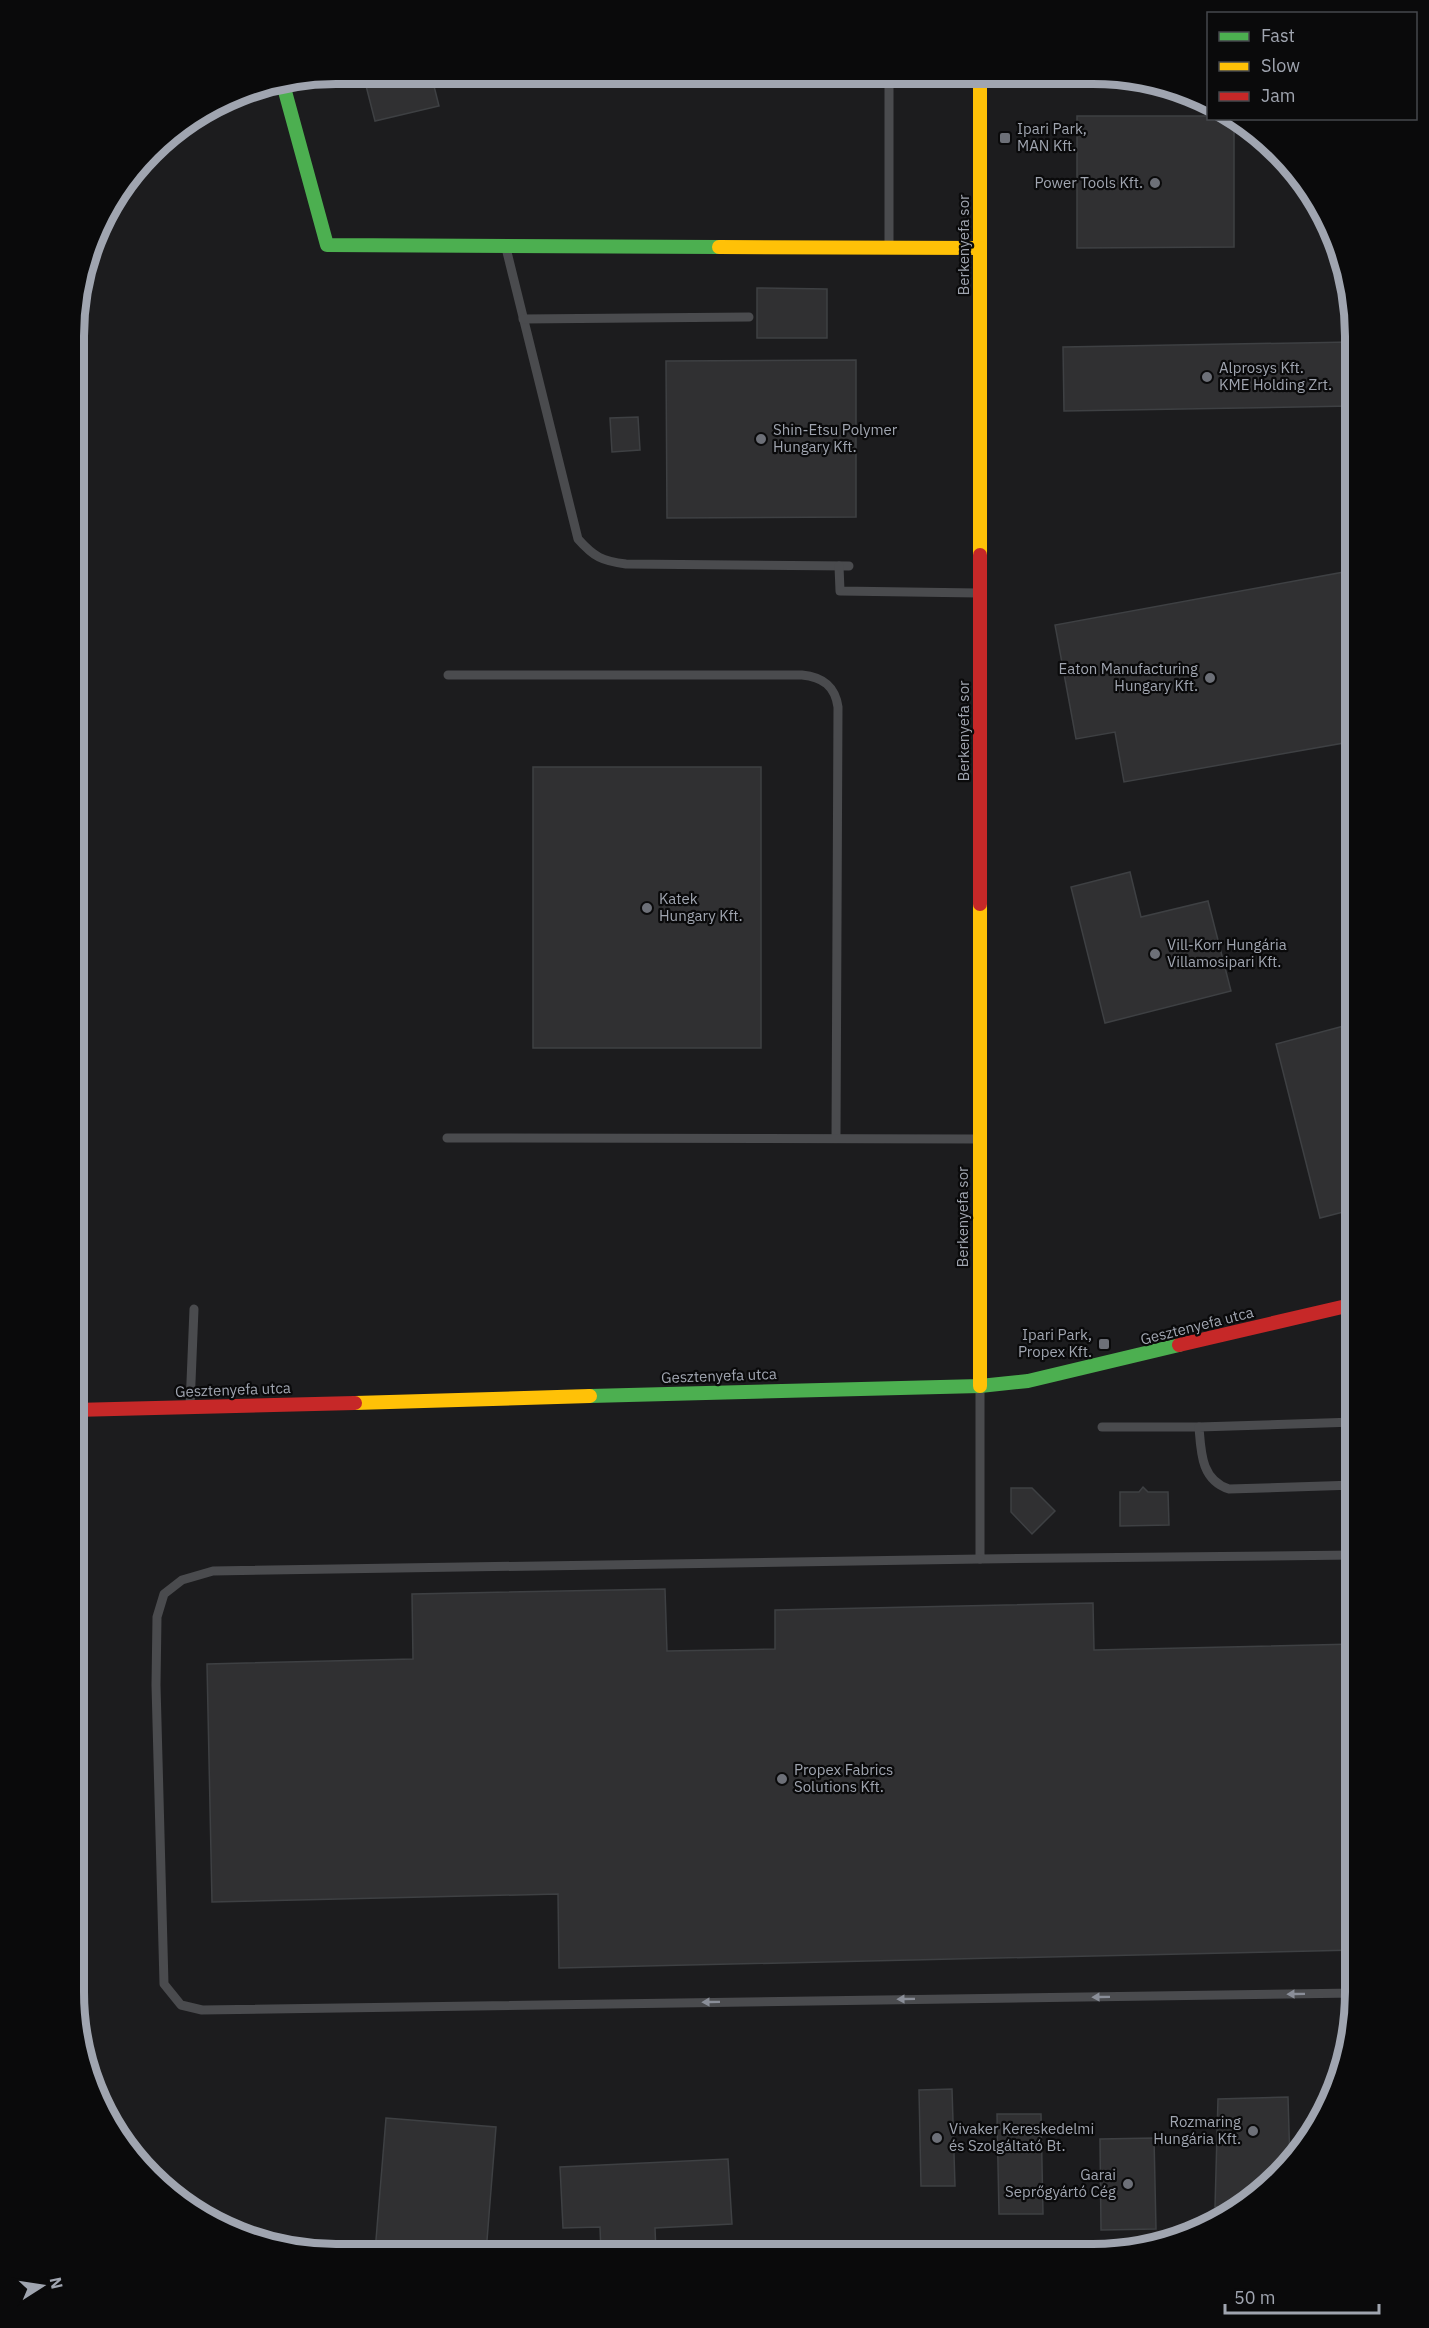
<svg xmlns="http://www.w3.org/2000/svg" width="1429" height="2328" viewBox="0 0 1429 2328" font-family="'IBM Plex Sans',sans-serif">
<style>
.built{fill:#1c1c1e}
.building{fill:#303032;stroke:#3e4043;stroke-width:1.5}
.lines{fill:none;stroke-linecap:round;stroke-linejoin:round}
.lane{stroke:#4a4b4e;stroke-width:9}
.fast{stroke:#4caf50;stroke-width:14}
.slow{stroke:#ffc107;stroke-width:14}
.jam{stroke:#c62828;stroke-width:14}
.oneway{fill:#8a8e98}
.poi-dot{fill:#6d7078;stroke:#0a0a0b;stroke-width:2}
.labels{text-anchor:middle;stroke-width:4.5;stroke-linejoin:round;paint-order:stroke}
.poi-label{font-size:15px;fill:#a0a5b0;stroke:#0a0a0b;text-anchor:start}
.street-label{font-size:15px;fill:#a0a5b0;stroke:#0a0a0b}
.rim{fill:none;stroke:#a0a5b0;stroke-width:8}
</style>
<rect width="100%" height="100%" fill="#0f0f10"/>
<path class="built" d="M336 74 1127 76 1194 94 1208 102V118L1237 119 1253 128 1301 177 1336 236 1355 336V2009L1341 2077 1301 2151 1253 2200 1193 2235 1093 2254 302 2252 236 2235 177 2200 128 2152 93 2092 74 1992V1516L81 1443H74L76 302 101 220 163 139 236 93Z"/>
<g class="building">
<path d="M363 74H431L439 106 375 121Z"/>
<path d="M1077 116H1208V118H1234V247L1077 248Z"/>
<path d="M757 288 827 289V338H757Z"/>
<path d="M1351 342 1352 406 1064 411 1063 347Z"/>
<path d="M856 360V517L667 518 666 361Z"/>
<path d="M638 417 640 450 612 452 610 418Z"/>
<path d="M1355 570V741L1124 782 1115 732 1076 739 1055 625Z"/>
<rect x="533" y="767" width="228" height="281"/>
<path d="M1130 872 1141 917 1208 901 1231 991 1105 1023 1071 887Z"/>
<path d="M1355 1023V1209L1320 1218 1276 1044Z"/>
<path d="M1143 1487 1148 1492H1168L1169 1525 1120 1526V1492H1139Z"/>
<path d="M1011 1488H1032L1055 1511 1032 1534 1011 1512Z"/>
<path d="M665 1589 667 1651 775 1649V1610L1093 1603 1094 1650 1355 1644V1950L559 1968 558 1894 212 1902 207 1664 413 1659 412 1594Z"/>
<path d="M1345 2056 1341 2077 1337 2085 1336 2057Z"/>
<path d="M952 2089 955 2186H921L919 2090Z"/>
<path d="M1288 2097 1290 2163 1253 2200 1247 2203 1215 2207 1218 2099Z"/>
<path d="M997 2114H1041L1043 2214H999Z"/>
<path d="M386 2118 496 2127 486 2253 375 2252Z"/>
<path d="M1154 2138 1156 2229 1101 2230 1100 2139Z"/>
<path d="M728 2159 732 2224 655 2228 656 2253H601L600 2227 563 2228 560 2167Z"/>
</g>
<g class="lines">
<g class="lane">
<path d="M889 75V247"/>
<path d="M506 248 578 539C594 557 602 561 626 564L849 566"/>
<path d="M523 319 749 317"/>
<path d="M839 566 840 591 978 593"/>
<path d="M448 675H802C823 677 835 686 838 707L836 1138"/>
<path d="M447 1138 977 1139"/>
<path d="M980 1388V1559L1355 1555"/>
<path d="M190 1406 194 1309"/>
<path d="M1102 1427H1199"/>
<path d="M1355 1485 1229 1489C1201 1480 1201 1452 1199 1427L1355 1422"/>
<path d="M980 1559 213 1571 182 1580 164 1594 157 1617 156 1685 164 1984 181 2005 202 2010 1355 1993"/>
</g>
<g class="fast">
<path d="M283 84 327 245 719 247"/>
<path d="M590 1396 980 1386 1028 1381 1179 1345"/>
</g>
<g class="slow">
<path d="M980 75V555"/>
<path d="M719 247 980 248"/>
<path d="M980 904V1386"/>
<path d="M355 1403 590 1396"/>
</g>
<g class="jam">
<path d="M980 555V904"/>
<path d="M1179 1345 1355 1304"/>
<path d="M74 1410 355 1403"/>
</g>
</g>
<defs><path id="oneway-solid" d="M-6-.8H1V-3.2L6.5 0L1 3.2V.8H-6Z" transform="scale(1.5)"/></defs>
<g class="oneway">
<use href="#oneway-solid" transform="translate(1296 1994) rotate(179)"/>
<use href="#oneway-solid" transform="translate(1101 1997) rotate(179)"/>
<use href="#oneway-solid" transform="translate(906 1999) rotate(179)"/>
<use href="#oneway-solid" transform="translate(711 2002) rotate(179)"/>
</g>
<g class="poi-dot">
<rect x="999" y="132" width="12" height="12" rx="3"/>
<circle cx="1155" cy="183" r="6"/>
<circle cx="1207" cy="377" r="6"/>
<circle cx="761" cy="439" r="6"/>
<circle cx="1210" cy="678" r="6"/>
<circle cx="647" cy="908" r="6"/>
<circle cx="1155" cy="954" r="6"/>
<rect x="1098" y="1338" width="12" height="12" rx="3"/>
<circle cx="782" cy="1779" r="6"/>
<circle cx="1253" cy="2131" r="6"/>
<circle cx="937" cy="2138" r="6"/>
<circle cx="1128" cy="2184" r="6"/>
</g>
<g class="labels">
<g class="poi-label">
<text x="1017" y="134">Ipari Park,<tspan x="1017" dy="17">MAN Kft.</tspan></text>
<text x="1143" y="188" text-anchor="end">Power Tools Kft.</text>
<text x="1219" y="373">Alprosys Kft.<tspan x="1219" dy="17">KME Holding Zrt.</tspan></text>
<text x="773" y="435">Shin-Etsu Polymer<tspan x="773" dy="17">Hungary Kft.</tspan></text>
<text x="1198" y="674" text-anchor="end">Eaton Manufacturing<tspan x="1198" dy="17">Hungary Kft.</tspan></text>
<text x="659" y="904">Katek<tspan x="659" dy="17">Hungary Kft.</tspan></text>
<text x="1167" y="950">Vill-Korr Hungária<tspan x="1167" dy="17">Villamosipari Kft.</tspan></text>
<text x="1092" y="1340" text-anchor="end">Ipari Park,<tspan x="1092" dy="17">Propex Kft.</tspan></text>
<text x="794" y="1775">Propex Fabrics<tspan x="794" dy="17">Solutions Kft.</tspan></text>
<text x="1241" y="2127" text-anchor="end">Rozmaring<tspan x="1241" dy="17">Hungária Kft.</tspan></text>
<text x="949" y="2134">Vivaker Kereskedelmi<tspan x="949" dy="17">és Szolgáltató Bt.</tspan></text>
<text x="1116" y="2180" text-anchor="end">Garai<tspan x="1116" dy="17">Seprőgyártó Cég</tspan></text>
</g>
<g class="street-label">
<text transform="translate(964 245) rotate(-90)" y="5">Berkenyefa sor</text>
<text transform="translate(964 731) rotate(-90)" y="5">Berkenyefa sor</text>
<text transform="translate(963 1217) rotate(-90)" y="5">Berkenyefa sor</text>
<text transform="translate(1197 1326) rotate(-14)" y="5">Gesztenyefa utca</text>
<text transform="translate(719 1376) rotate(-2)" y="5">Gesztenyefa utca</text>
<text transform="translate(233 1390) rotate(-2)" y="5">Gesztenyefa utca</text>
</g>
</g>
<path d="M0 0H1429V2328H0ZM336 84H1093A252 252 0 0 1 1345 336V1992A252 252 0 0 1 1093 2244H336A252 252 0 0 1 84 1992V336A252 252 0 0 1 336 84Z" fill="#0a0a0b" fill-rule="evenodd"/>
<path class="rim" d="M336 84H1093A252 252 0 0 1 1345 336V1992A252 252 0 0 1 1093 2244H336A252 252 0 0 1 84 1992V336A252 252 0 0 1 336 84Z"/>
<rect x="1207" y="12" width="210" height="108" fill="#0a0a0b" stroke="#46484d" stroke-width="1.5"/>
<rect x="1219" y="32" width="30" height="9" fill="#4caf50" stroke="#46484d" stroke-width="1.5"/>
<text x="1261" y="42" font-size="18" fill="#a0a5b0">Fast</text>
<rect x="1219" y="62" width="30" height="9" fill="#ffc107" stroke="#46484d" stroke-width="1.5"/>
<text x="1261" y="72" font-size="18" fill="#a0a5b0">Slow</text>
<rect x="1219" y="92" width="30" height="9" fill="#c62828" stroke="#46484d" stroke-width="1.5"/>
<text x="1261" y="102" font-size="18" fill="#a0a5b0">Jam</text>
<g transform="translate(42 2286) rotate(78)" stroke="#0a0a0b" stroke-width="4.5" paint-order="stroke">
<path d="M0-4.5L10 22L0 15L-10 22Z" fill="#a0a5b0"/>
<text y="-9" font-size="16" font-weight="bold" text-anchor="middle" fill="#a0a5b0">N</text>
</g>
<path d="M1225 2304v9h154v-9" fill="none" stroke="#a0a5b0" stroke-width="3"/>
<text x="1234" y="2304" font-size="18" fill="#a0a5b0" stroke="#0a0a0b" stroke-width="4.5" paint-order="stroke">50 m</text>
</svg>
